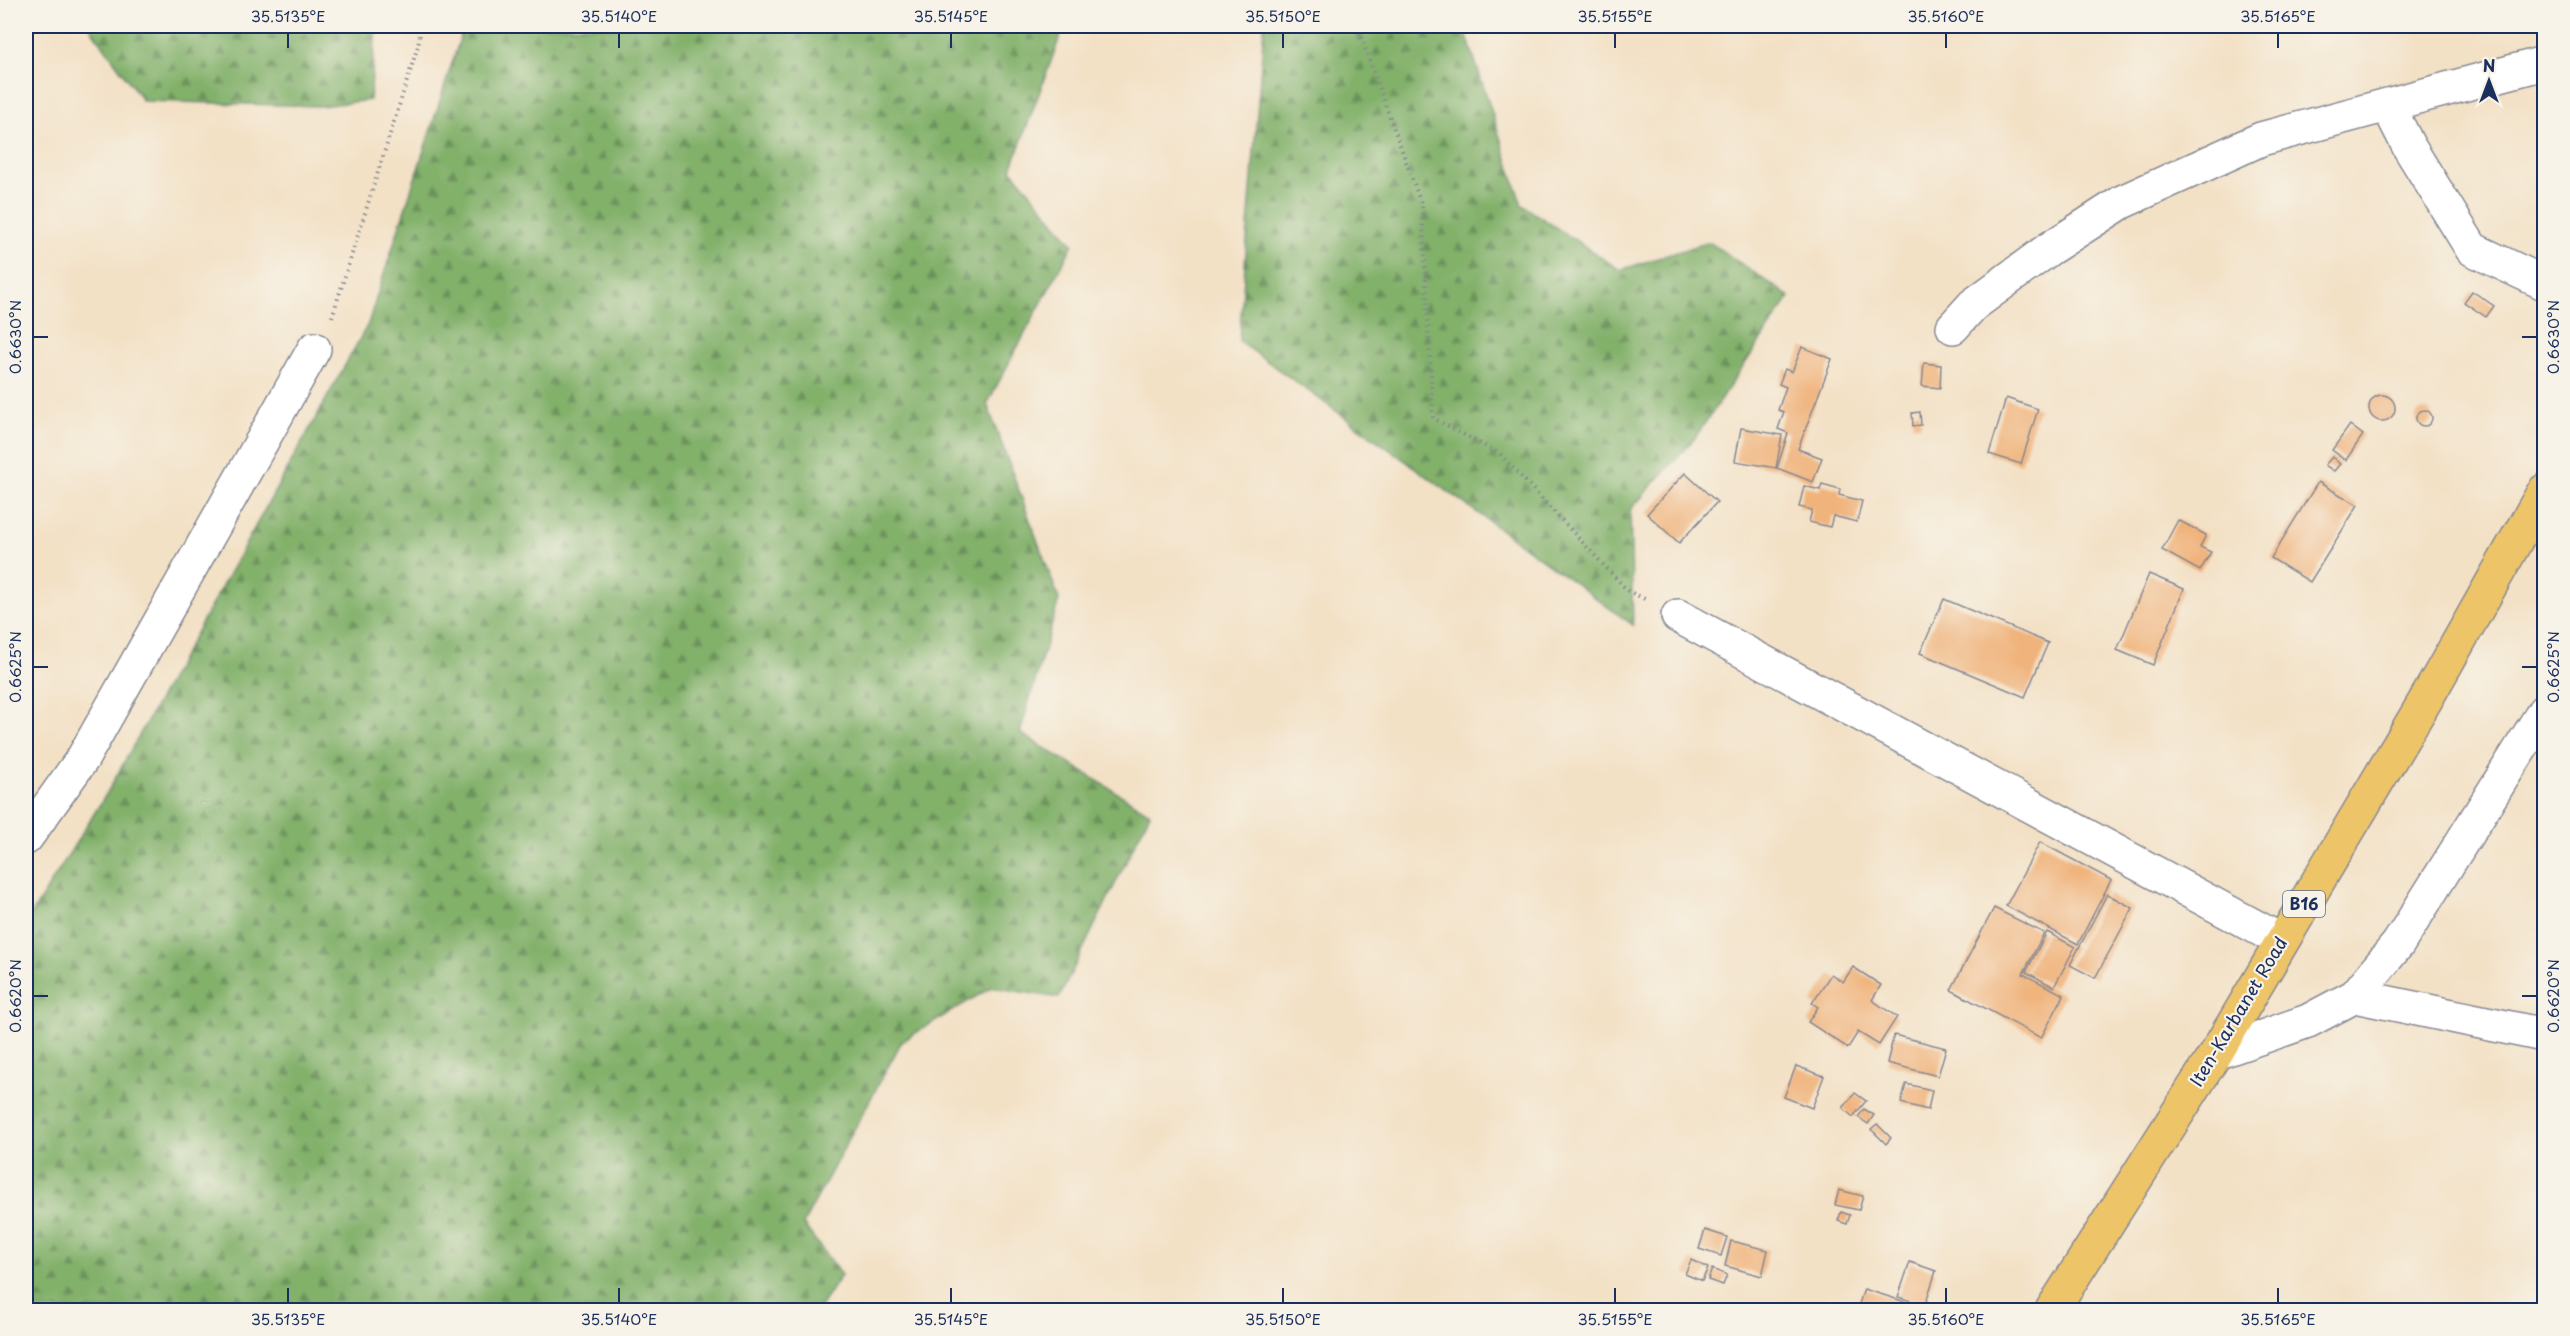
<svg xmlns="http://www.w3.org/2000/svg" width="2570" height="1336" viewBox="0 0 2570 1336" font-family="'Playpen Sans',sans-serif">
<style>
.forest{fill:url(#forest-firs);stroke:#4e7064;stroke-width:1.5}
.building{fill:#f0b37b}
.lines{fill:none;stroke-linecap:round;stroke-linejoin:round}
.minor-casing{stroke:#878892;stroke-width:36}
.major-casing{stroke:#878892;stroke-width:36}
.path{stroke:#878892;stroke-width:4;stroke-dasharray:1.5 4.5;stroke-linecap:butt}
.minor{stroke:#fff;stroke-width:33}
.major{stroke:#eec469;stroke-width:33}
.ticks{fill:none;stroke:#1b2f5e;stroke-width:2}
.labels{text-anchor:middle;stroke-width:4.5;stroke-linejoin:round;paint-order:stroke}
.shield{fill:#f7f3e8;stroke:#5d6a87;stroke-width:1.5}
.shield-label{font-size:16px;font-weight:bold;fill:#1b2f5e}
.street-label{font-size:18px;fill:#1b2f5e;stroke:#f7f3e8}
.neatline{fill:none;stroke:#1b2f5e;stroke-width:2}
.ticks-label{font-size:15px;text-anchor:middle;fill:#1b2f5e}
</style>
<defs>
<pattern id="forest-firs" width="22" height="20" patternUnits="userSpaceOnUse" patternTransform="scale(1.5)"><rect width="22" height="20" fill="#82b16b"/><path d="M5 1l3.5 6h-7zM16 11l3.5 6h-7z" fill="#6a905b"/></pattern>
</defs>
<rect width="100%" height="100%" fill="#f7f3e8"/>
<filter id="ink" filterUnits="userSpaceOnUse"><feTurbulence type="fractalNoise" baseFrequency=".0167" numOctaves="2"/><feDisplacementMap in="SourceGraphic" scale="12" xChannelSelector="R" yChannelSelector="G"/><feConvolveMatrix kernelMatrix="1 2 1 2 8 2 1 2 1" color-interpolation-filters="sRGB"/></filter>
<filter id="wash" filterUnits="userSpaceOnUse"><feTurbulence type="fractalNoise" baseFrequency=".008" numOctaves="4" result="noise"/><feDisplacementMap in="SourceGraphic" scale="24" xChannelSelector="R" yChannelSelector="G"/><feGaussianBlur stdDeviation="1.35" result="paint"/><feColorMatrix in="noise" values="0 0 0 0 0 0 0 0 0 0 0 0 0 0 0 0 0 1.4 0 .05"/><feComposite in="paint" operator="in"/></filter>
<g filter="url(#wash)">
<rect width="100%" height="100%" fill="#f3e1c6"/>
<g class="forest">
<path d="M89 26H376L370 100 320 106 143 101Z"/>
<path d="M464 26H1064L1011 169 1073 244 987 404 1059 599 1020 733 1150 813 1059 998 992 987 902 1041 803 1224 841 1275 818 1310H26V923L107 793 368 324Z"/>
<path d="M1264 26H1454L1466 33 1522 205 1620 270 1709 242 1790 297 1694 439 1630 510 1633 625 1239 341Z"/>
</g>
<g id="blocks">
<g class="building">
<path d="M2472 291 2494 306 2486 317 2464 302Z"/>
<path d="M1802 347 1832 359 1798 449 1822 458 1813 482 1777 468 1788 433 1778 429 1784 412 1778 410 1786 387 1779 384 1785 369 1792 372Z"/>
<path d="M1924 363 1941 365 1940 388 1922 386Z"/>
<circle cx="2382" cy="408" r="13"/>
<path d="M2006 398 2038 409 2021 464 1989 454Z"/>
<circle cx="2424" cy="418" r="8"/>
<path d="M1920 412 1921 425 1913 426 1912 413Z"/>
<path d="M2350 425 2363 435 2346 460 2332 450Z"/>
<path d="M1741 428 1782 435 1776 468 1735 461Z"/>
<path d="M2332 457 2340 464 2334 471 2325 465Z"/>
<path d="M1685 473 1717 502 1679 543 1647 514Z"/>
<path d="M2318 482 2358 505 2310 582 2271 558Z"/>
<path d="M1822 484 1840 489 1839 495 1862 501 1857 522 1833 516 1830 527 1809 522 1812 510 1799 507 1804 486 1820 490Z"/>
<path d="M2178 520 2206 535 2200 547 2211 552 2200 571 2162 550Z"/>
<path d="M2149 574 2184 589 2153 665 2117 650Z"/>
<path d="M1944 599 2048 643 2025 697 1920 653Z"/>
<path d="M2040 842 2111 880 2078 944 2006 906Z"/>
<path d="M2107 894 2133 908 2095 978 2070 965Z"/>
<path d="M1994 908 2044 933 2023 974 2064 995 2041 1038 1951 990Z"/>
<path d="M2047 932 2075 947 2054 987 2026 972Z"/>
<path d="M1853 967 1881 985 1872 1000 1897 1017 1879 1045 1858 1032 1848 1048 1808 1022 1818 1007 1812 1003 1831 974 1843 982Z"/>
<path d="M1894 1035 1946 1048 1938 1076 1887 1063Z"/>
<path d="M1796 1066 1824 1076 1812 1108 1784 1097Z"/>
<path d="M1906 1084 1932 1090 1928 1110 1901 1103Z"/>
<path d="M1855 1093 1866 1101 1853 1117 1843 1108Z"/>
<path d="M1864 1109 1874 1115 1868 1124 1858 1117Z"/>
<path d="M1877 1124 1891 1138 1886 1144 1871 1129Z"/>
<path d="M1839 1190 1863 1196 1859 1210 1835 1205Z"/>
<path d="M1841 1212 1850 1215 1847 1224 1838 1221Z"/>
<path d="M1705 1230 1727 1237 1721 1256 1699 1249Z"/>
<path d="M1731 1241 1768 1250 1762 1276 1725 1266Z"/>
<path d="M1691 1260 1708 1268 1702 1281 1685 1274Z"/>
<path d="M1910 1262 1936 1271 1925 1305 1898 1297Z"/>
<path d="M1712 1269 1727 1275 1723 1285 1708 1280Z"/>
<path d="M1864 1289 1925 1308 1924 1310H1857Z"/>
</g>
</g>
</g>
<g filter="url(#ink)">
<use href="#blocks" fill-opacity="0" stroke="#878892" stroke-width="1.5"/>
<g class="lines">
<defs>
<g id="minor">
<path d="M2388 106 2409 147 2472 249 2544 283"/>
<path d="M1953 327 1973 305 2049 249 2122 202 2261 139 2544 63"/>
<path d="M1678 616 2282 941"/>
<path d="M26 838 83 758 314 349"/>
<path d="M2355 996 2544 1035"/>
<path d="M2216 1053 2308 1021 2355 996 2398 944 2544 711"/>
</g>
<path id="major" d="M2052 1310 2216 1053 2425 701 2544 491"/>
</defs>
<use href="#minor" class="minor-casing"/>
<use href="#major" class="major-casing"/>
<g class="path">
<path d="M1357 26 1422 206 1433 418 1500 454 1628 591 1647 600"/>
<path d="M332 317 418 46 421 26"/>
</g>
<use href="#minor" class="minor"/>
<use href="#major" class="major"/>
</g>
</g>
<path class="ticks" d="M288 33V48M619 33V48M951 33V48M1283 33V48M1615 33V48M1946 33V48M2278 33V48M33 337H48M2522 337H2537M33 667H48M2522 667H2537M33 996H48M2522 996H2537M288 1288V1303M619 1288V1303M951 1288V1303M1283 1288V1303M1615 1288V1303M1946 1288V1303M2278 1288V1303"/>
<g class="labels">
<rect class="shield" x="2283" y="891" width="42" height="26" rx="4.5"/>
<g class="shield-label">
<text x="2304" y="910">B16</text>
</g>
<g class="street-label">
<text transform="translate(2239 1012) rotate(-59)" y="6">Iten-Karbanet Road</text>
</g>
</g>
<rect width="2570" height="1336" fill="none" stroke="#f7f3e8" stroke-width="66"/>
<g transform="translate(2489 81)" stroke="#f7f3e8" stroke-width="4.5" paint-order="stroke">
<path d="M0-4.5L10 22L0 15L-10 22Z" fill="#1b2f5e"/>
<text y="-9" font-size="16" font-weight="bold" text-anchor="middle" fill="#1b2f5e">N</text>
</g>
<rect x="33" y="33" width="2504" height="1270" class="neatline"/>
<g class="ticks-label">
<text x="288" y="22">35.5135°E</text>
<text x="619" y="22">35.5140°E</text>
<text x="951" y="22">35.5145°E</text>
<text x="1283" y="22">35.5150°E</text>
<text x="1615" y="22">35.5155°E</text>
<text x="1946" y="22">35.5160°E</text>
<text x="2278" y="22">35.5165°E</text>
<text transform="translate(16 337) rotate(-90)" y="5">0.6630°N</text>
<text transform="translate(2554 337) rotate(-90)" y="5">0.6630°N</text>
<text transform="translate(16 667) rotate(-90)" y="5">0.6625°N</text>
<text transform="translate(2554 667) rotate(-90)" y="5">0.6625°N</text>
<text transform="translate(16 996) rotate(-90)" y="5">0.6620°N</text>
<text transform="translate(2554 996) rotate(-90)" y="5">0.6620°N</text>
<text x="288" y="1325">35.5135°E</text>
<text x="619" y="1325">35.5140°E</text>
<text x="951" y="1325">35.5145°E</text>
<text x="1283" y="1325">35.5150°E</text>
<text x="1615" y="1325">35.5155°E</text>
<text x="1946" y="1325">35.5160°E</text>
<text x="2278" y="1325">35.5165°E</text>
</g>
</svg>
